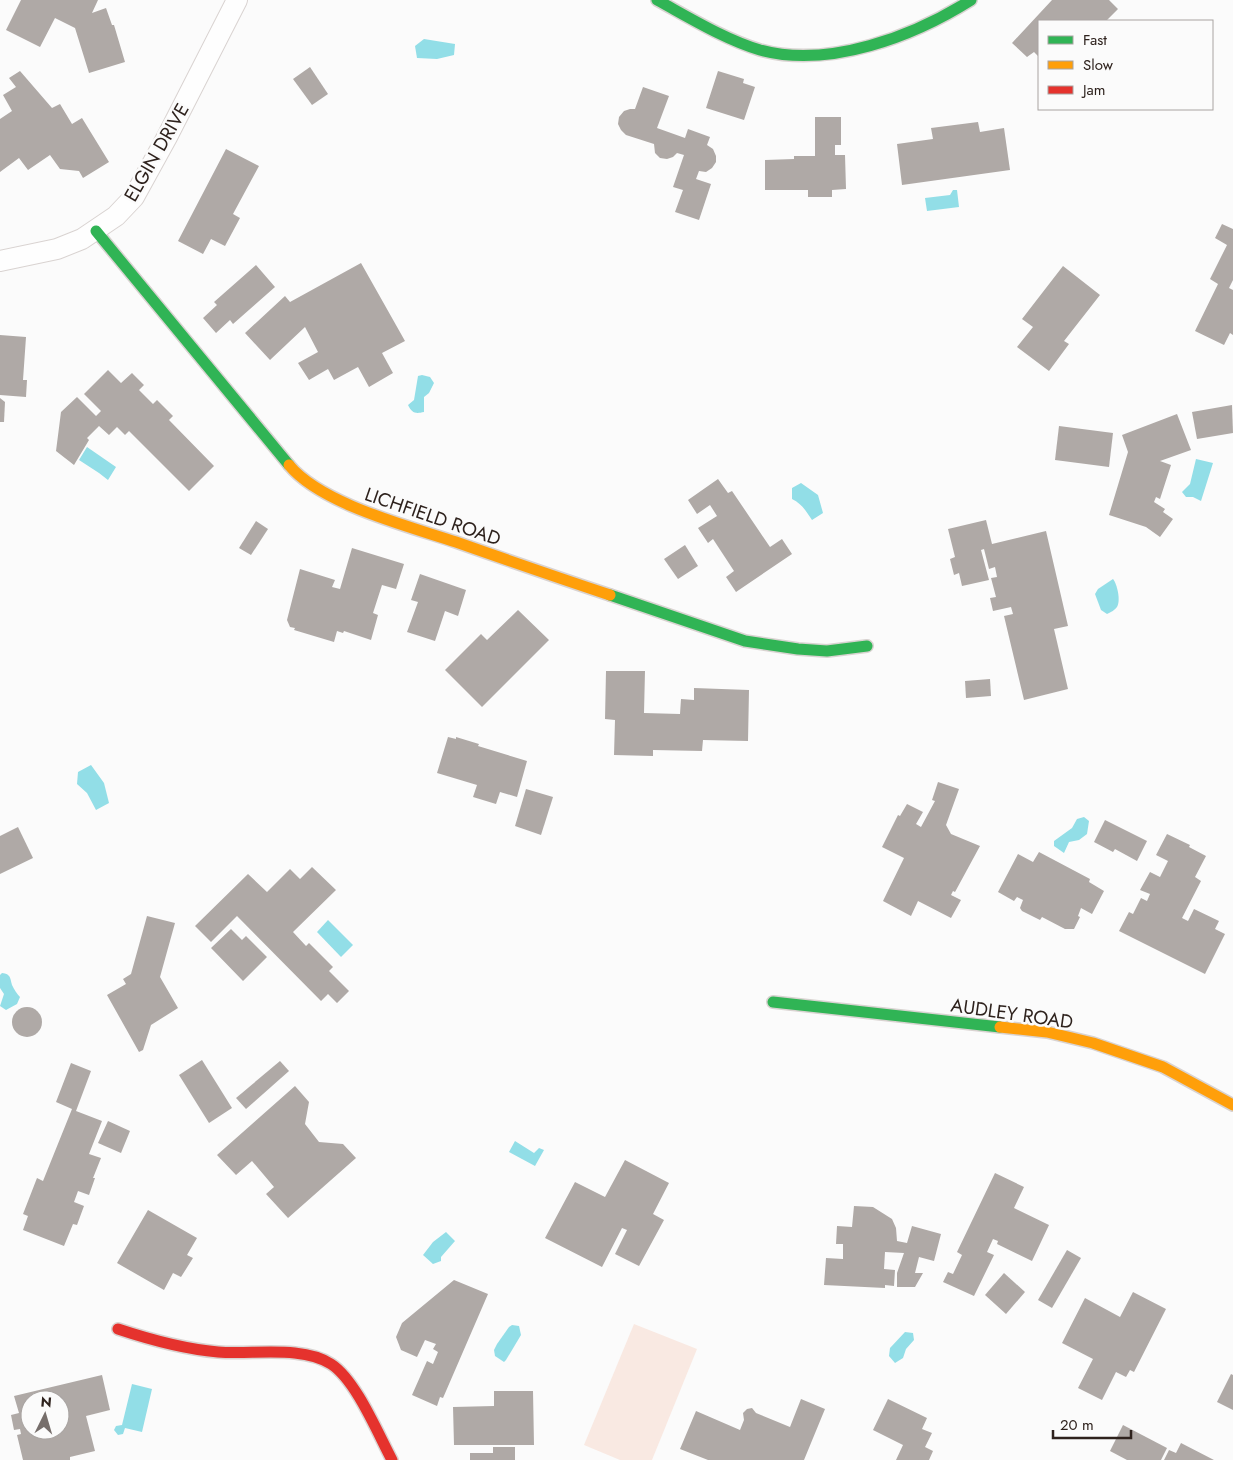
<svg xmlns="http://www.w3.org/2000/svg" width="1233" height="1460" viewBox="0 0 1233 1460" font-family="Jost,sans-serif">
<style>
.green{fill:#f9e9e2}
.water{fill:#92dee7}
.building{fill:#afa9a6;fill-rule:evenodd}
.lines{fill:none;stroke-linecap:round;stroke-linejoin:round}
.street-casing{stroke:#d9d3d1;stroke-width:22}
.fast-casing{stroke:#d9d3d1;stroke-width:14}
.slow-casing{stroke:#d9d3d1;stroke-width:14}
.jam-casing{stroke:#d9d3d1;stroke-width:14}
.street{stroke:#fefefe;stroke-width:20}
.fast{stroke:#30b455;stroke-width:11}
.slow{stroke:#ff9f0a;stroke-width:11}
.jam{stroke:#e5322d;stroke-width:11}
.labels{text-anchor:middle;stroke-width:5;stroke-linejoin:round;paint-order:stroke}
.street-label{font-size:19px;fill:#2e221d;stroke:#fbfbfb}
</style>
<rect width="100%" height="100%" fill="#fbfbfb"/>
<path class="green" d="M634 1324 697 1349 652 1460H620L584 1445Z"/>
<g class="water">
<path d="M424 39 455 44 454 55 437 59 417 58 415 46Z"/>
<path d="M953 190H957L959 207 927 211 925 198 950 195Z"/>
<path d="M422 375 430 377 434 383 429 393 424 397V412C415 414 412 413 408 405L414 400 418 376Z"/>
<path d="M87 447 116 467 108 480 99 473 79 460Z"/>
<path d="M1196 459 1213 463 1201 501 1193 497H1186L1182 492 1190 484Z"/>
<path d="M801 483 818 495 823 513 812 520C806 511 802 504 792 499V488Z"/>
<path d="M1113 579C1117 584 1121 600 1117 607 1115 610 1111 612 1107 614L1101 610 1095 594 1098 589Z"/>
<path d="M91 765 104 783 109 803 96 810 87 793 77 784 78 772Z"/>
<path d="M1084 817 1089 821 1087 834 1079 840 1069 842 1064 853 1054 846V841L1072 828 1077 819Z"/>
<path d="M328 920 353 945 341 957 317 932Z"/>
<path d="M2 973C11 974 10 978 12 985 14 989 17 994 20 997L17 1004 6 1010 0 1006 4 994 0 988V975Z"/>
<path d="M515 1141 534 1153 539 1148 544 1150 535 1166 509 1152Z"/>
<path d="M446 1232 455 1241 441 1257V1261L433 1264 423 1255 433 1242Z"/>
<path d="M512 1325 519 1326 521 1335 506 1360 504 1362 495 1356 494 1350 497 1344 509 1327Z"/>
<path d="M905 1332 913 1333 914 1340 906 1349 903 1358 895 1363 889 1356 890 1348Z"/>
<path d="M132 1384 152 1389 142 1432 125 1428 123 1434 118 1435 114 1430 116 1426 122 1425Z"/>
</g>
<g class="building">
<path d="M21 0H98L92 13 106 8 112 25H114L125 62 89 73 75 28 55 18 40 47 6 30Z"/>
<path d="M1052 0H1109L1118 9 1106 21H1039V57L1034 52 1027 57 1012 43Z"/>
<path d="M310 67 328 94 312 105 293 79Z"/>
<path d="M20 71 52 108 60 104 72 124 82 118 109 162 83 178 79 171 60 169 50 155 28 170 19 158 0 172V119L12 111 3 95 16 87 9 78Z"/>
<path d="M718 71 744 79 743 83 755 87 744 120 706 108Z"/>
<path d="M643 87 669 96 657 128 685 138 688 129 710 137 707 145 713 149 716 156V162L712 168 706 172 699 171 696 179 711 184 699 220 675 212 683 190 673 187 684 155 677 153 673 157 667 159 660 158 655 153 654 144 626 135 621 130 618 124 619 117 624 111 630 109H635Z"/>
<path d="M815 117H841V145H835V155H845L846 189 832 190V197H808V190H765V160L794 159V156H815Z"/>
<path d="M978 122 980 132 1004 128 1010 170 902 185 897 144 933 139 931 128Z"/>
<path d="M226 149 259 166 233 214 240 218 225 246 211 239 203 254 178 241Z"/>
<path d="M1222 224 1233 229V280L1229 288 1233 290V335L1230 333 1224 345 1195 331 1218 284 1210 279 1227 245 1215 238Z"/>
<path d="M361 263 405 341 382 353 393 373 369 387 358 367 334 380 328 369 309 380 298 363 318 352 305 327 270 360 245 333 285 296 290 302Z"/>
<path d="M256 265 275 287 233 324 230 320 216 333 203 318 217 305 214 302Z"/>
<path d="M1063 266 1100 295 1064 341 1069 344 1049 371 1017 347 1033 327 1022 319Z"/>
<path d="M0 335 26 337 23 380H27L26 397 0 395Z"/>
<path d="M108 370 121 383 132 373 144 385 139 390 153 404 157 400 173 416 169 420 214 466 189 491 129 431 125 435 117 427 109 435 99 426 87 438 89 440 74 465 56 451 61 412 77 397 96 416 101 411 84 394Z"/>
<path d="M0 398 5 402 4 422H0Z"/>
<path d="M1232 405 1233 433 1197 439 1192 412Z"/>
<path d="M1177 414 1191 450 1160 461 1171 465 1160 499 1156 497 1154 502 1165 509 1163 512 1173 519 1160 537 1146 527 1109 515 1128 452 1122 435Z"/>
<path d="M1059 426 1113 433 1109 467 1055 460Z"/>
<path d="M718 479 728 493 732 491 770 547 782 539 792 554 736 592 726 577 734 571 713 539 708 543 698 528 717 516 710 505 697 514 688 500Z"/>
<path d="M986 520 992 544 1046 531 1068 626 1054 629 1068 689 1024 700 1004 616 1013 614 1011 607 993 611 990 598 996 597 991 578 997 577 995 567 989 569 984 549 981 550 989 580 962 586 959 573 954 575 950 559 955 557 948 529Z"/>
<path d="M256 521 268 529 251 555 239 548Z"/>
<path d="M685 545 698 566 678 579 664 559Z"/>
<path d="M352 548 404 564 396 589 382 585 373 613 378 615 371 640 344 631 343 633 337 631 334 642 294 630 295 628 290 627 287 620 300 569 335 580 332 587 340 589Z"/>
<path d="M420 574 466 590 458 616 445 611 435 641 407 632 418 602 411 600Z"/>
<path d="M518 610 549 640 482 707 445 670 481 634 487 640Z"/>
<path d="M606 671H645L644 713 680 714 681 699 694 700V688L749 690 748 741 703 740 702 751 653 750V756L614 755 615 720 605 719Z"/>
<path d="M990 679 991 696 966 698 965 681Z"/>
<path d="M448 737 456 739V737L479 744 478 746 527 761 517 797 500 792 496 804 473 797 477 785 437 773Z"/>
<path d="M938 782 959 789 946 825 951 834 980 846 955 892 953 891 951 895 961 900 951 918 918 901 911 916 883 901 904 858 882 847 898 815 900 816 907 804 923 812 916 824 921 827 935 801 932 800Z"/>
<path d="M526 789 553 797 541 835 515 826Z"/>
<path d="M1105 820 1147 841 1137 861 1115 849 1113 852 1094 842Z"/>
<path d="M18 827 33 858 0 874V836Z"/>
<path d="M1167 834 1190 845 1189 847 1206 856 1195 877 1201 881 1182 918 1188 921 1194 909 1219 921 1215 929 1225 934 1205 974 1119 931 1129 912 1133 914 1141 898 1147 901 1150 894 1140 890 1150 872 1160 877 1168 861 1156 855Z"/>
<path d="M1039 852 1090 879 1089 882 1104 891 1092 914 1081 908 1078 916 1080 917 1074 929H1065L1042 917 1040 920 1022 911 1020 908 1023 900 1017 897 1014 901 998 892 1018 854 1033 862Z"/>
<path d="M312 867 336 890 293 932 306 946 309 943 333 967 329 971 349 991 337 1003 328 994 321 1001 237 916 211 942 195 926 248 874 267 892 290 869 300 879Z"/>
<path d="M147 916 175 923 160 977 178 1008 151 1025 143 1050 139 1052 107 995 126 984 123 979 131 974Z"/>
<path d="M231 929 242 940 246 936 267 957 243 981 211 948Z"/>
<circle cx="27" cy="1022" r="15"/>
<path d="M202 1060 232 1108 209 1123 179 1075Z"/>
<path d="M280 1061 289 1071 246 1109 236 1098Z"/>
<path d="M71 1063 91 1071 76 1111 102 1121 89 1154 101 1158 93 1178H95L89 1195 78 1191 74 1202 84 1206 77 1225 73 1224 64 1246 23 1230 28 1216 23 1214 37 1178 43 1181 72 1109 56 1102Z"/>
<path d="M295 1086 309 1102 305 1124 319 1142 343 1144 356 1158 288 1218 266 1194 274 1187 252 1161 236 1175 217 1155Z"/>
<path d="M108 1121 130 1131 121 1153 98 1143Z"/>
<path d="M625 1160 669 1183 653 1214 664 1220 639 1266 615 1254 627 1230 622 1228 602 1267 545 1238 575 1182 605 1197Z"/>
<path d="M995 1173 1024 1187 1014 1208 1049 1225 1032 1261 997 1244 998 1241 993 1239 987 1252 994 1255 974 1296 943 1282 948 1272 953 1274 962 1255 957 1252Z"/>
<path d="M854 1206 873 1207 892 1219 896 1228 897 1241 907 1243 912 1226 941 1234 934 1261 919 1257 915 1273H923L915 1287H897V1273L904 1253 885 1252 884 1269 895 1270 894 1286 885 1285V1288L824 1285 826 1258 843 1259V1244H836L837 1226 852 1227Z"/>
<path d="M148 1210 197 1238 187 1255 193 1258 181 1277 173 1273 164 1290 117 1263Z"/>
<path d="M1067 1250 1081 1258 1052 1308 1038 1300Z"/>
<path d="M1004 1273 1025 1292 1006 1314 985 1295Z"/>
<path d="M454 1280 488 1294 443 1398 440 1397 437 1406 412 1395 427 1361 433 1364 438 1352 433 1349 436 1344 425 1340 417 1357 401 1350 396 1337 402 1323Z"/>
<path d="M1133 1292 1166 1309 1134 1372 1130 1370 1126 1377 1116 1372 1102 1400 1078 1388 1093 1359 1062 1343 1085 1298 1120 1317Z"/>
<path d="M1231 1374 1233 1375V1410L1217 1402Z"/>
<path d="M102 1375 110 1410 86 1416 95 1451 70 1457V1460H23L17 1435 21 1434 20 1429 14 1430 11 1415 19 1413 14 1396ZM30 1400H60V1430H30Z"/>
<path d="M494 1391H533L534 1445H454L453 1407 494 1406Z"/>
<path d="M801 1399 825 1409 804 1460H708L680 1449 696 1411 740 1430 744 1420 743 1413 747 1409 752 1408 756 1413 790 1427Z"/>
<path d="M888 1399 927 1418 922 1429 932 1433 925 1447 933 1451 929 1460H896L903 1445 873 1430Z"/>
<path d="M1123 1425 1167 1448 1161 1460H1127L1110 1451Z"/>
<path d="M1181 1443 1214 1460H1164L1169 1450 1176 1453Z"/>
<path d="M493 1447H515V1460H470V1453H493Z"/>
</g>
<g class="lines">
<defs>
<path id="street" d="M0 261 57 249 82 239 116 216 134 197 167 137 237 0"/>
<g id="fast">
<path d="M657 0C690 18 724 39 760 50 829 69 914 36 971 0"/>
<path d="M96 231 289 465"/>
<path d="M610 595 745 641 798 649 827 651 867 646"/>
<path d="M773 1002 1000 1027"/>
</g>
<g id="slow">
<path d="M289 465C321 504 408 526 456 542 507 560 559 578 610 595"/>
<path d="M1000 1027 1047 1032 1093 1043 1163 1067 1233 1105"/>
</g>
<path id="jam" d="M118 1329C151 1340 184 1349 218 1352 252 1355 302 1345 331 1364 356 1380 378 1434 392 1460"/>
</defs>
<use href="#street" class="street-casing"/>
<use href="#fast" class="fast-casing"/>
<use href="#slow" class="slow-casing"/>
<use href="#jam" class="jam-casing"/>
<use href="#street" class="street"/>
<use href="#fast" class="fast"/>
<use href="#slow" class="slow"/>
<use href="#jam" class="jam"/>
</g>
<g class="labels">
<g class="street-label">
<text transform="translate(156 152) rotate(-60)" y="7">ELGIN DRIVE</text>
<text transform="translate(433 516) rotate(19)" y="7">LICHFIELD ROAD</text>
<text transform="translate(1012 1013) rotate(8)" y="7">AUDLEY ROAD</text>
</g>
</g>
<rect x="1038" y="20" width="175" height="90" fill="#fbfbfb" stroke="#a9a4a2"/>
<rect x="1048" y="36" width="25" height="8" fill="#30b455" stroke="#a9a4a2"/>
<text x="1083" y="45" font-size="15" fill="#2e221d">Fast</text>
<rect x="1048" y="61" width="25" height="8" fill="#ff9f0a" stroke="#a9a4a2"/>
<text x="1083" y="70" font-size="15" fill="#2e221d">Slow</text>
<rect x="1048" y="86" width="25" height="8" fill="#e5322d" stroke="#a9a4a2"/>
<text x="1083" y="95" font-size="15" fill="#2e221d">Jam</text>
<g transform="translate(45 1415) rotate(5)"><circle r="24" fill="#fbfbfb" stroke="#a9a4a2"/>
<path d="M0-4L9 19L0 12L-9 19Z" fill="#766e6b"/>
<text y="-8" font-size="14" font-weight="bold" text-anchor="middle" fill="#2e221d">N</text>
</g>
<path d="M1053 1430v8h78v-8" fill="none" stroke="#2e221d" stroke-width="2.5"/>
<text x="1060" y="1430" font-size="15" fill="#2e221d" stroke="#fbfbfb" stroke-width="4" paint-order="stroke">20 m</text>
</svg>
